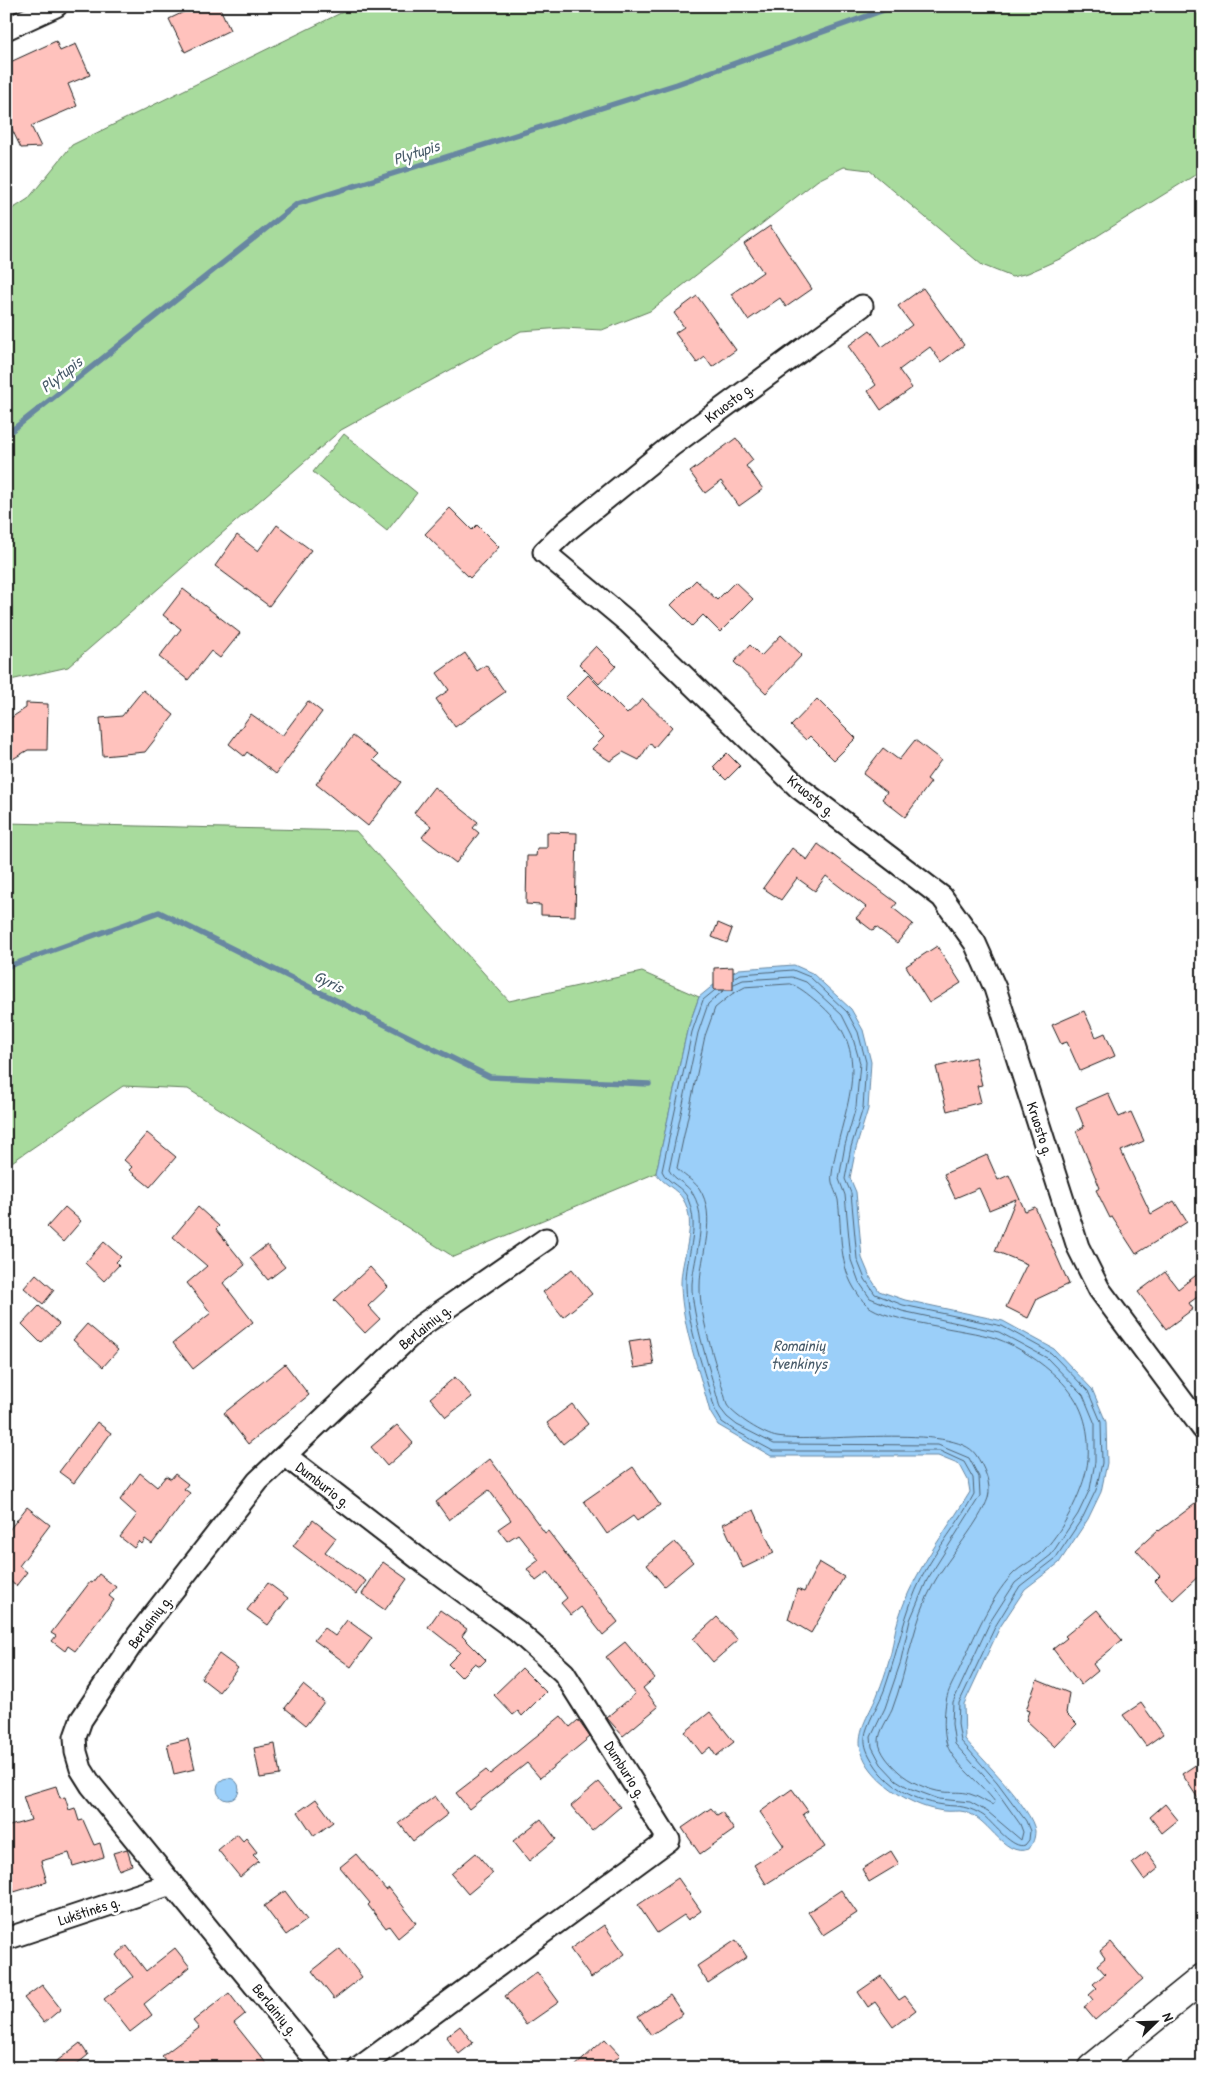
<svg xmlns="http://www.w3.org/2000/svg" width="1209" height="2074" viewBox="0 0 1209 2074" font-family="'Patrick Hand',sans-serif">
<style>
.green{fill:#a8db9d;stroke:#627c5c}
.water{fill:#9bcff9;stroke:#6887a1}
.lines{fill:none;stroke-linecap:round;stroke-linejoin:round}
.shore{stroke:#4f6474;stroke-width:1}
.stream{stroke:#6887a1;stroke-width:5.5}
.building{fill:#ffc2bd;stroke:#1c1c1c}
.minor-casing{stroke:#1c1c1c;stroke-width:25}
.secondary-casing{stroke:#1c1c1c;stroke-width:31}
.minor{stroke:#fff;stroke-width:21}
.secondary{stroke:#fff;stroke-width:28}
.labels{text-anchor:middle;stroke-width:5;stroke-linejoin:round;paint-order:stroke}
.street-label{font-size:15px;fill:#1c1c1c;stroke:#fff}
.water-label{font-size:16px;font-style:italic;fill:#485b69;stroke:#fff}
</style>
<rect width="100%" height="100%" fill="#fff"/>
<filter id="ink" filterUnits="userSpaceOnUse"><feTurbulence type="fractalNoise" baseFrequency=".02" numOctaves="2"/><feDisplacementMap in="SourceGraphic" scale="10" xChannelSelector="R" yChannelSelector="G"/><feConvolveMatrix kernelMatrix="1 2 1 2 8 2 1 2 1" color-interpolation-filters="sRGB"/></filter>
<g filter="url(#ink)">
<g class="green">
<path d="M355 6H1203V170L1062 258 1028 273 1012 277 982 265 869 170 844 167 818 180 650 311 602 330 563 328 521 331 341 430 68 667 6 681V213L28 199 72 145Z"/>
<path d="M344 434 417 493 387 531 313 472Z"/>
<path d="M6 823 356 831 509 1001 642 972 699 997 687 1031 656 1173 454 1257 188 1089 123 1086 6 1166Z"/>
</g>
<g class="water">
<path d="M794 965 812 973 851 1009 863 1030 871 1062 868 1109 856 1148 850 1178 856 1192 862 1258 870 1277 879 1291 905 1300 1003 1321 1054 1349 1092 1389 1106 1422 1107 1463 1101 1492 1088 1519 1059 1563 1025 1589 1000 1627 964 1704 965 1739C980 1757 1033 1809 1035 1831 1035 1838 1033 1843 1029 1849 1002 1859 988 1813 960 1811 953 1811 945 1812 938 1810 910 1806 868 1779 861 1750 856 1730 871 1712 878 1693 882 1683 886 1672 889 1661 893 1647 894 1631 899 1617 914 1571 945 1533 970 1492L968 1480 960 1465 938 1456H771L718 1425 710 1412C700 1373 682 1326 681 1286 680 1259 699 1225 683 1199 677 1189 663 1184 656 1173L687 1031 699 997 721 979 739 969Z"/>
<circle cx="228" cy="1789" r="11"/>
</g>
<g class="lines">
<g class="shore">
<path d="M791 984C803 989 811 997 821 1005 879 1056 839 1114 832 1174 830 1184 836 1191 838 1200 842 1229 838 1261 854 1288 858 1294 862 1301 867 1305 886 1322 967 1329 995 1338 1018 1346 1041 1362 1058 1378 1082 1401 1090 1427 1088 1459 1086 1486 1064 1529 1045 1549 1036 1560 1021 1565 1012 1575 990 1598 973 1640 960 1668 955 1679 947 1691 946 1702 944 1715 943 1732 947 1745 954 1764 982 1784 995 1802L993 1805C985 1802 978 1796 970 1794 961 1791 952 1793 943 1792 930 1791 908 1781 899 1772 891 1765 879 1752 879 1741 879 1731 888 1719 892 1710 908 1668 913 1620 935 1581 949 1557 980 1522 988 1498 992 1484 984 1467 976 1455 955 1422 817 1444 777 1437 764 1435 734 1416 727 1405 719 1372 699 1318 700 1286 700 1255 718 1217 699 1188 693 1180 682 1175 677 1168L705 1036 715 1008 732 994 745 987Z"/>
<path d="M714 991 703 1000 692 1032 662 1171C667 1183 684 1187 688 1199 701 1231 685 1256 686 1286 687 1326 705 1372 715 1410L722 1422 734 1430 773 1451H940L964 1462 973 1478 974 1494C959 1523 937 1548 922 1577 904 1612 898 1651 885 1688 881 1700 865 1727 865 1737 864 1746 868 1754 873 1762 890 1790 923 1805 956 1806 966 1807 975 1810 984 1816 994 1824 1013 1850 1025 1845L1029 1840 1030 1831 1026 1821 997 1782 961 1741 958 1724 959 1703 996 1625 1020 1586 1055 1559 1083 1517 1096 1490 1102 1463 1101 1422 1088 1391 1051 1353 1002 1326 903 1305 875 1294 865 1279 857 1259 851 1193 845 1179 851 1147 863 1108 866 1062 858 1032 847 1012 810 977 793 970 741 974 734 977"/>
<path d="M723 991 708 1004 698 1033 669 1170C674 1180 688 1184 693 1194 709 1222 694 1255 692 1284 691 1315 712 1376 720 1408L727 1417 737 1425 774 1444 938 1445 969 1458 979 1477 980 1496 927 1580 910 1620 900 1664 885 1708 871 1737 872 1747 881 1764 896 1780 909 1788 939 1799 970 1802 988 1812 1021 1840 1023 1832 1020 1824 993 1786 955 1744 952 1724 953 1702 990 1622 1015 1583 1051 1555 1078 1514 1090 1489 1095 1462V1424L1083 1395 1047 1358 999 1332 902 1311 870 1298 859 1282 851 1260 845 1195 839 1179 845 1145 856 1107 860 1063 852 1035 842 1015 806 982 792 977 743 980 734 984"/>
</g>
<g class="stream">
<path d="M6 435 297 204 677 84 895 6"/>
<path d="M6 967 159 912 490 1077 649 1084"/>
</g>
</g>
<g class="building">
<path d="M186 6H219L230 30 185 52 169 19 188 10Z"/>
<path d="M56 41 60 51 76 44 90 75 68 84 77 106 31 126 41 147 21 148 6 117V64Z"/>
<path d="M770 226 812 289 786 307 780 298 748 320 731 294 763 272 744 244Z"/>
<path d="M923 288 964 345 941 362 930 347 899 370 912 388 881 410 868 391 876 385 848 346 870 330 882 347 912 325 898 306Z"/>
<path d="M697 296 736 350 712 367 705 357 697 363 675 333 684 327 674 313Z"/>
<path d="M736 438 753 460 746 466 763 489 739 506 721 481 705 493 690 472Z"/>
<path d="M450 508 472 530 477 525 499 547 470 578 425 534Z"/>
<path d="M277 525 311 550 269 606 215 566 237 535 258 551Z"/>
<path d="M696 580 717 600 735 582 753 599 720 632 703 615 692 626 671 605Z"/>
<path d="M183 589 240 633 220 658 211 651 188 680 159 657 181 629 163 615Z"/>
<path d="M781 635 802 655 766 693 734 662 750 645 761 656Z"/>
<path d="M596 646 616 666 599 684 579 664Z"/>
<path d="M465 653 477 671 486 665 505 692 455 727 436 699 449 690 437 673Z"/>
<path d="M588 675 627 714 643 699 672 727 654 748 650 743 639 760 623 752 610 761 592 749 604 737 565 698Z"/>
<path d="M143 690 174 715 145 752 103 756 100 718 122 716Z"/>
<path d="M817 699 856 738 834 760 810 736 806 740 791 726Z"/>
<path d="M308 701 322 712 276 774 247 752 244 756 229 744 251 714 282 736Z"/>
<path d="M26 703 48 704 47 750H28L6 763V721L26 708Z"/>
<path d="M353 736 378 755 373 760 401 782 368 826 316 784Z"/>
<path d="M915 740 941 760 927 779 931 782 905 817 882 799 887 792 863 774 883 748 899 760Z"/>
<path d="M727 753 740 766 726 780 713 767Z"/>
<path d="M434 787 478 822 473 828 479 833 456 863 422 837 431 826 414 813Z"/>
<path d="M547 832 577 833 575 916 541 915V905L526 904 527 856H536L537 848H547Z"/>
<path d="M818 844 897 903 893 908 913 924 897 943 876 927 873 931 856 918 866 907 826 876 815 891 797 878 781 900 763 888 792 848 807 860Z"/>
<path d="M718 923 732 929 727 943 712 937Z"/>
<path d="M937 946 961 983 929 1003 906 966Z"/>
<path d="M733 967V990H714V968Z"/>
<path d="M1084 1011 1096 1037 1105 1033 1115 1056 1080 1071 1067 1042 1061 1044 1052 1025Z"/>
<path d="M975 1057 982 1085 977 1086 981 1102 947 1111 936 1067Z"/>
<path d="M1108 1093 1119 1117 1131 1112 1144 1141 1121 1151 1151 1214 1174 1201 1187 1222 1136 1254 1112 1217 1110 1218 1096 1190 1100 1188 1076 1131 1084 1127 1076 1107Z"/>
<path d="M147 1133 176 1157 150 1187 129 1170 132 1167 124 1160Z"/>
<path d="M987 1155 998 1180 1009 1175 1025 1211 1035 1207 1069 1284 1037 1299 1028 1318 1006 1307 1027 1264 995 1251 1016 1199 989 1210 979 1188 955 1198 944 1174Z"/>
<path d="M65 1207 81 1221 63 1242 47 1227Z"/>
<path d="M198 1207 219 1226 216 1229 245 1265 223 1283 253 1322 193 1369 173 1343 211 1313 187 1283 207 1266 173 1237Z"/>
<path d="M104 1242 121 1257 116 1262 119 1265 104 1281 85 1263Z"/>
<path d="M267 1245 285 1267 268 1280 250 1258Z"/>
<path d="M370 1267 388 1287 368 1306 380 1319 365 1333 334 1300Z"/>
<path d="M572 1269 592 1294 563 1317 543 1292Z"/>
<path d="M1203 1270V1293L1189 1303 1193 1309 1166 1329 1138 1292 1165 1272 1178 1289Z"/>
<path d="M36 1274 54 1290 43 1304 24 1288Z"/>
<path d="M39 1306 59 1324 41 1343 22 1324Z"/>
<path d="M87 1324 118 1350 103 1367 73 1340Z"/>
<path d="M649 1338 654 1365 634 1368 629 1341Z"/>
<path d="M285 1364 309 1395 248 1444 224 1413Z"/>
<path d="M455 1377 472 1397 446 1417 430 1398Z"/>
<path d="M572 1404 588 1424 563 1444 547 1423Z"/>
<path d="M97 1422 111 1433 74 1483 59 1472Z"/>
<path d="M397 1425 413 1443 387 1466 371 1447Z"/>
<path d="M490 1459 545 1533 548 1531 618 1622 603 1635 581 1607 571 1615 561 1603 567 1598 548 1572 536 1581 527 1569 539 1560 518 1534 507 1541 498 1529 511 1520 489 1490 449 1520 436 1502Z"/>
<path d="M633 1467 660 1505 637 1521 633 1516 607 1534 584 1501Z"/>
<path d="M140 1473 157 1487 166 1476 171 1479 175 1474 188 1484 184 1489 190 1493 152 1544 145 1539 142 1544 139 1541 134 1548 120 1537 137 1515 120 1500Z"/>
<path d="M1203 1498V1572L1173 1600 1155 1581 1160 1576 1136 1550 1158 1530 1159 1531Z"/>
<path d="M27 1507 50 1525 19 1566 27 1572 16 1586 9 1580 6 1583V1534Z"/>
<path d="M754 1510 774 1553 743 1568 723 1524Z"/>
<path d="M313 1520 336 1538 325 1552 366 1581 356 1594 293 1546Z"/>
<path d="M675 1542 693 1562 664 1586 647 1565Z"/>
<path d="M383 1562 407 1579 385 1610 362 1594Z"/>
<path d="M819 1562 844 1577 811 1633 788 1619 797 1589 804 1592Z"/>
<path d="M99 1574 116 1587 109 1596 114 1600 75 1651 68 1646 65 1651 52 1641 56 1636 51 1633 90 1582 92 1583Z"/>
<path d="M268 1583 288 1598 268 1625 247 1610Z"/>
<path d="M440 1610 467 1629 462 1636 486 1660 480 1666 475 1663 461 1677 448 1664 460 1652 428 1627Z"/>
<path d="M1097 1610 1122 1640 1093 1664 1098 1671 1081 1685 1053 1649 1067 1638 1065 1636Z"/>
<path d="M717 1617 738 1640 713 1662 693 1639Z"/>
<path d="M347 1620 372 1638 351 1667 314 1640 324 1628 335 1636Z"/>
<path d="M625 1642 655 1678 643 1688 658 1707 623 1736 607 1718 635 1694 606 1657Z"/>
<path d="M219 1654 238 1668 219 1692 201 1678Z"/>
<path d="M522 1668 546 1692 522 1716 518 1711 513 1715 494 1695Z"/>
<path d="M1037 1680 1069 1693 1066 1713 1077 1724 1055 1747 1026 1720 1029 1711 1026 1710Z"/>
<path d="M303 1685 324 1702 306 1725 285 1708Z"/>
<path d="M1141 1703 1163 1734 1146 1746 1123 1715Z"/>
<path d="M710 1712 734 1742 716 1756 710 1747 702 1754 685 1732Z"/>
<path d="M561 1716 570 1727 578 1720 590 1737 540 1778 527 1763 469 1809 456 1793 486 1770 490 1774Z"/>
<path d="M188 1739 195 1769 174 1774 167 1744Z"/>
<path d="M275 1744 280 1775 260 1778 254 1748Z"/>
<path d="M1203 1760V1806L1182 1774Z"/>
<path d="M599 1782 620 1807 592 1831 571 1806Z"/>
<path d="M56 1786 60 1798 65 1797 69 1810 75 1808 79 1821 83 1820 94 1845 100 1843 104 1857 73 1866 69 1853 41 1861 47 1882 14 1892 9 1876 6 1877V1827L31 1820 23 1796Z"/>
<path d="M792 1789 808 1811 803 1814 825 1847 766 1884 754 1865 784 1846 760 1812Z"/>
<path d="M435 1796 448 1814 413 1841 399 1823Z"/>
<path d="M316 1799 333 1822 314 1836 298 1812Z"/>
<path d="M1165 1804 1178 1820 1162 1833 1150 1817Z"/>
<path d="M711 1808 717 1815 722 1812 734 1830 700 1854 682 1828Z"/>
<path d="M541 1819 556 1839 529 1861 513 1841Z"/>
<path d="M237 1834 243 1841 246 1838 257 1852 253 1855 259 1861 240 1877 218 1850Z"/>
<path d="M127 1849 132 1865 119 1870 113 1853Z"/>
<path d="M891 1851 899 1864 869 1882 862 1869Z"/>
<path d="M1147 1852 1159 1868 1144 1880 1132 1863Z"/>
<path d="M476 1853 493 1873 468 1894 451 1874Z"/>
<path d="M356 1854 386 1890 389 1888 416 1923 398 1938 389 1926 386 1928 368 1905 370 1903 340 1867Z"/>
<path d="M678 1878 701 1911 688 1920 684 1915 657 1933 638 1905Z"/>
<path d="M841 1890 857 1913 823 1935 808 1912Z"/>
<path d="M285 1891 307 1920 286 1935 264 1906Z"/>
<path d="M604 1925 625 1954 591 1978 570 1949Z"/>
<path d="M736 1940 747 1957 708 1983 697 1966Z"/>
<path d="M1111 1942 1143 1979 1095 2020 1084 2007 1093 2000 1089 1995 1097 1988 1093 1984 1105 1974 1097 1965 1105 1958 1100 1951Z"/>
<path d="M127 1946 146 1971 175 1948 190 1967 144 2004 152 2015 130 2032 104 1999 133 1977 116 1955Z"/>
<path d="M340 1949 362 1977 334 1999 312 1971Z"/>
<path d="M537 1972 559 2002 526 2025 505 1996Z"/>
<path d="M881 1976 899 2000 905 1996 916 2010 893 2027 875 2002 868 2007 858 1992Z"/>
<path d="M42 1985 61 2009 44 2023 24 1998Z"/>
<path d="M229 1993 245 2014 234 2023 270 2068H171L162 2056 199 2028 193 2021Z"/>
<path d="M670 1995 683 2014 651 2035 638 2016Z"/>
<path d="M460 2026 473 2043 459 2054 446 2037Z"/>
<path d="M605 2039 620 2055 606 2068H573Z"/>
<path d="M80 2043 88 2055 72 2068H48Z"/>
</g>
<g class="lines">
<defs>
<g id="minor">
<path d="M6 29 56 6"/>
<path d="M862 306 671 446 566 531 544 552 629 623 799 788 942 897 975 943 995 988 1078 1247 1099 1289 1203 1429"/>
<path d="M286 1456 427 1565 517 1631 564 1673 669 1840 359 2068"/>
<path d="M6 1939 171 1884"/>
<path d="M322 2068 91 1785 81 1769 76 1752 75 1737 81 1720 138 1635 258 1481 422 1325 546 1239"/>
</g>
<path id="secondary" d="M1092 2068 1203 1978"/>
</defs>
<use href="#minor" class="minor-casing"/>
<use href="#secondary" class="secondary-casing"/>
<use href="#minor" class="minor"/>
<use href="#secondary" class="secondary"/>
</g>
</g>
<g class="labels">
<g class="street-label">
<text transform="translate(729 403) rotate(-37)" y="5">Kruosto g.</text>
<text transform="translate(811 796) rotate(39)" y="5">Kruosto g.</text>
<text transform="translate(1040 1129) rotate(72)" y="5">Kruosto g.</text>
<text transform="translate(425 1327) rotate(-39)" y="5">Berlainių g.</text>
<text transform="translate(323 1485) rotate(38)" y="5">Dumburio g.</text>
<text transform="translate(150 1622) rotate(-53)" y="5">Berlainių g.</text>
<text transform="translate(625 1770) rotate(58)" y="5">Dumburio g.</text>
<text transform="translate(89 1911) rotate(-18)" y="5">Lukštinės g.</text>
<text transform="translate(275 2010) rotate(51)" y="5">Berlainių g.</text>
</g>
<g class="water-label">
<text transform="translate(416 152) rotate(-18)" y="6">Plytupis</text>
<text transform="translate(61 374) rotate(-38)" y="6">Plytupis</text>
<text transform="translate(329 981) rotate(27)" y="6">Gyris</text>
<text x="799" y="1351">Romainių<tspan x="799" dy="18">tvenkinys</tspan></text>
</g>
</g>
<rect width="1209" height="2074" fill="none" stroke="#fff" stroke-width="25"/>
<rect x="12" y="12" width="1184" height="2049" fill="none" stroke="#1c1c1c" stroke-width="2" filter="url(#ink)"/>
<g transform="translate(1156 2022) rotate(67)" stroke="#ffffff" stroke-width="4" paint-order="stroke">
<path d="M0-4L9 19L0 12L-9 19Z" fill="#1c1c1c"/>
<text y="-8" font-size="14" font-weight="bold" text-anchor="middle" fill="#1c1c1c">N</text>
</g>
</svg>
